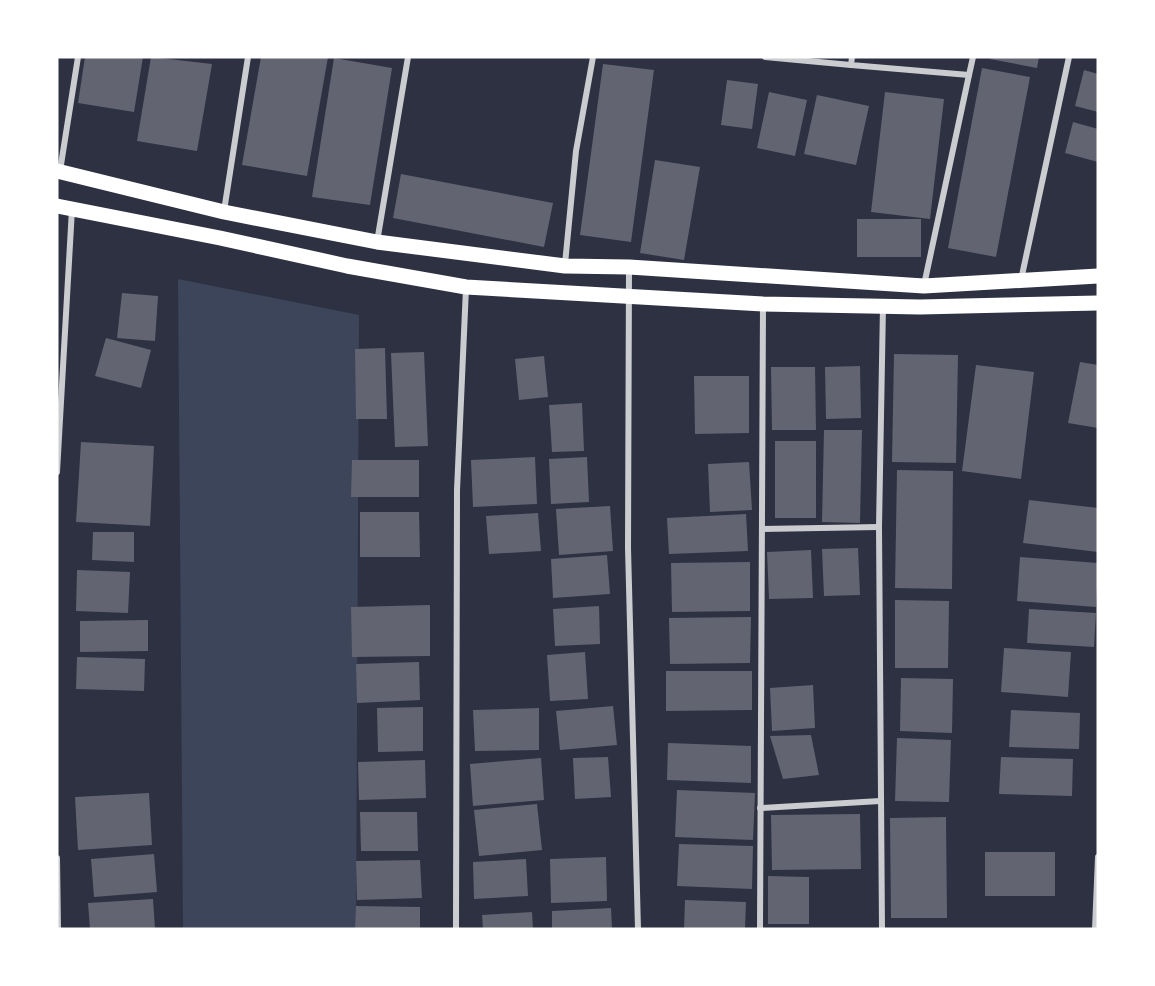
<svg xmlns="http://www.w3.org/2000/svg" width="1155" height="986" viewBox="0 0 1155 986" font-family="'Space Grotesk',sans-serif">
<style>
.green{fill:#3c4559}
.building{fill:#626471}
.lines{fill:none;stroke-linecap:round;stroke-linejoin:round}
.minor{stroke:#caccd0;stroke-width:6}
.primary{stroke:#fff;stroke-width:15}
</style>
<rect width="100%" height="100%" fill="#2d3142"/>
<path class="green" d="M178 279 359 315 356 929H183Z"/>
<g class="building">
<path d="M85 57H143L134 112 78 103Z"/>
<path d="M151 57 212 64 197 151 137 141Z"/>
<path d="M261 57H328L307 176 242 165Z"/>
<path d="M991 57H1039L1037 68 990 59Z"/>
<path d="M334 58 392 68 370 205 312 197Z"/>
<path d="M603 64 654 70 631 242 580 235Z"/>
<path d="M982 68 1030 77 996 257 948 248Z"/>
<path d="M1084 70 1098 74V112L1075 106Z"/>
<path d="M727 80 758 84 752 129 721 125Z"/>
<path d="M769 92 807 100 795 156 757 148Z"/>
<path d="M885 92 944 99 930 219 871 212Z"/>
<path d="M817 95 869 106 856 165 804 154Z"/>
<path d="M1073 122 1098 129V162L1065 153Z"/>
<path d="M655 160 700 167 684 260 640 253Z"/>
<path d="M401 174 553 203 544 247 393 218Z"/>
<rect x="857" y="219" width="64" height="38"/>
<path d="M122 293 158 296 155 341 117 338Z"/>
<path d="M106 338 151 350 141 388 95 376Z"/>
<path d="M385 348 387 419H356L355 349Z"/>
<path d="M424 352 428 446 395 447 391 353Z"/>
<path d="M894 354 958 355 956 463 892 462Z"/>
<path d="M544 356 548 397 519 400 515 359Z"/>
<path d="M1080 362 1098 365V428L1068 423Z"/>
<path d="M976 365 1034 372 1021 479 962 471Z"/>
<path d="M860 366 861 418 826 419 825 367Z"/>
<path d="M771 367H815L816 430H772Z"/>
<path d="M694 376H749V433L695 434Z"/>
<path d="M582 403 584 451 552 452 549 405Z"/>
<path d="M824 430H862L860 523 822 522Z"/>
<rect x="775" y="441" width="41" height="77"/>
<path d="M81 442 154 446 150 526 76 522Z"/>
<path d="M535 457 537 504 473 507 471 460Z"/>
<path d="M587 457 589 502 551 504 549 459Z"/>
<path d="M352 460H419V497H351Z"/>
<path d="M749 462 752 510 710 512 708 464Z"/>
<path d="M897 470 953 471 952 589 895 588Z"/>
<path d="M1029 500 1098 508V552L1023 543Z"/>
<path d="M610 506 613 551 559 555 556 509Z"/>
<path d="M360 512H419L420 557H360Z"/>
<path d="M538 513 541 551 489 554 486 516Z"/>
<path d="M746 514 748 551 669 554 667 518Z"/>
<path d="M93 532H134V562L92 560Z"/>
<path d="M858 548 860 595 824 596 822 549Z"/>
<path d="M811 550 813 598 769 599 767 552Z"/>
<path d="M607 555 610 594 553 598 551 559Z"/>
<path d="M1020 557 1098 563 1096 607 1017 601Z"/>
<path d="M750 562V611L672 612 671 563Z"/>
<path d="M77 570 130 572 128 613 76 611Z"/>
<path d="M895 600 949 601 948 668H895Z"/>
<path d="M430 605V656L352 657 351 607Z"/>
<path d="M599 606 600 644 555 646 553 609Z"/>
<path d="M1029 609 1096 613 1094 647 1027 643Z"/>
<path d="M751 617 750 663 670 664 669 618Z"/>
<path d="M148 620V651L80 652V621Z"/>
<path d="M1004 648 1071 652 1068 697 1001 692Z"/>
<path d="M585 652 588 699 550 701 547 655Z"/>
<path d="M77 657 145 659 144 691 76 689Z"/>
<path d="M419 662 420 700 357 703 356 664Z"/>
<path d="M666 671H752V710L666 711Z"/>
<path d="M901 678 953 679 952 733 900 731Z"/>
<path d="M813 685 815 728 772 731 770 688Z"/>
<path d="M613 706 617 745 560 750 556 711Z"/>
<path d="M423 707V751L378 752 377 708Z"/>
<path d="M539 708V750L475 751 473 710Z"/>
<path d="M1011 710 1080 713 1079 749 1009 747Z"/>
<path d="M811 735 819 775 783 779 770 736Z"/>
<path d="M897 738 951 740 949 802 895 801Z"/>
<path d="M668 743 751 746V783L667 780Z"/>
<path d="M608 757 611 797 575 799 573 758Z"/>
<path d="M1001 757 1073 759 1072 796 999 794Z"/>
<path d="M541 758 544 800 473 806 470 764Z"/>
<path d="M425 760 426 798 359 800 358 762Z"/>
<path d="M677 790 755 793 753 840 675 837Z"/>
<path d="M149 793 152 845 78 850 75 797Z"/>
<path d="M537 804 542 850 479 856 474 810Z"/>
<path d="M360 812H417L418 851H361Z"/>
<path d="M860 814 861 869 772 870 771 815Z"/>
<path d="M946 817 947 918H891L890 818Z"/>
<path d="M679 844 753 846 752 889 677 886Z"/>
<rect x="985" y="852" width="70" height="44"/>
<path d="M154 854 157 892 94 897 91 859Z"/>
<path d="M606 857 607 901 551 903 550 859Z"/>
<path d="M526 859 528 896 474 899 473 862Z"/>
<path d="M420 860 422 898 357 900 356 861Z"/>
<path d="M768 876 809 877V924H768Z"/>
<path d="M153 899 155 929H90L88 903Z"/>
<path d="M685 900 746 902 745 929H684Z"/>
<path d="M356 906 420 907V929H355Z"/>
<path d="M611 908 612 929H552V911Z"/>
<path d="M532 912 533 929H483L482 915Z"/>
</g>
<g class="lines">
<g class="minor">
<path d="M765 57 851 65"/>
<path d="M852 57 851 65 969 75 924 285"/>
<path d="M969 75 973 57"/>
<path d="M60 171 78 57"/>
<path d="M224 211 248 57"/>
<path d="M377 242 408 57"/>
<path d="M565 264 576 151 593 57"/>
<path d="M629 268 628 548 638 929"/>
<path d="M1021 280 1069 57"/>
<path d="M57 472 72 209"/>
<path d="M762 529 879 527"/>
<path d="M760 808 880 801"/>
<path d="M57 858 58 929"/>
<path d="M456 929 457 490 466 288"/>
<path d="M760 929 763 305"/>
<path d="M882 929 879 527 883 306"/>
<path d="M1095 929 1098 857"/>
</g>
<g class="primary">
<path d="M57 171 224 212 377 242 565 266 629 267 924 286 1098 276"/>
<path d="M57 206 220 238 347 266 466 287 763 304 920 307 1098 303"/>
</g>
</g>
<rect width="1155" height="986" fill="none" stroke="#ffffff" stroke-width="117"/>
</svg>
